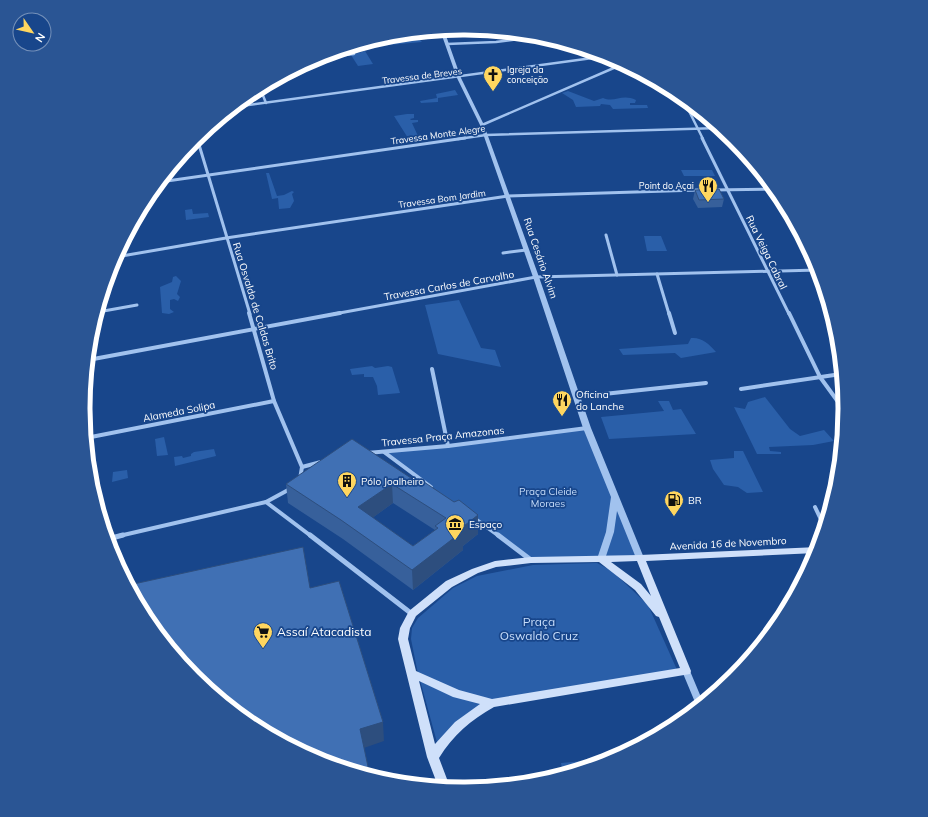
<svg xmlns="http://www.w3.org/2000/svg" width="928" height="817" viewBox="0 0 928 817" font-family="Mulish,sans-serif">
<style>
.green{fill:#2a5fa9}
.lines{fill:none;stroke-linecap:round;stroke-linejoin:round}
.minor-far3{stroke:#a1c2ee;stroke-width:2.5}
.minor-far2{stroke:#a1c2ee;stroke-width:3}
.minor-far1{stroke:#a1c2ee;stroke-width:4}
.minor{stroke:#a1c2ee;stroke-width:5}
.tertiary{fill:#a1c2ee;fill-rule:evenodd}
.secondary{fill:#cfe0fa;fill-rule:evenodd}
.wall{fill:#37609b;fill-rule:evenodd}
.shaded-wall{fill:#2d4e7e}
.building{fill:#4070b4;stroke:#2d4e7e;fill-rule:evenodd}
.labels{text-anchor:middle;stroke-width:3.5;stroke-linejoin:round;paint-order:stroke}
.far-poi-label{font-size:9px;fill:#fff;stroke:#18468b;text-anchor:start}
.far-street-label{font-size:9px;fill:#fff;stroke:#18468b}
.street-label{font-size:10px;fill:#fff;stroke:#18468b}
.poi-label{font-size:10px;fill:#fff;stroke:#18468b;text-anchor:start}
.park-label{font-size:10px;fill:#c7ddfa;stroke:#18468b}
.near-park-label{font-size:12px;fill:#c7ddfa;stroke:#18468b}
.near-poi-label{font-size:12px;fill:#fff;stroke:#18468b;text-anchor:start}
.rim{fill:none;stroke:#fff;stroke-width:5}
</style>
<rect width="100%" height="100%" fill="#18468b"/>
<g class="green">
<path d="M468 28 515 33 520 36H502L500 35 505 34 498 33 499 34H492L490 32 459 34 457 31 469 30Z"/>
<path d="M398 34 405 36 406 38H418L422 42 378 46 371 41 378 39H399V37L390 38 389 36Z"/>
<path d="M365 51 373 64 358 66 351 55Z"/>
<path d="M455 90 458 95 438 98V102L421 103 420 101 437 98 436 94Z"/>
<path d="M568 91 594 101 603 98C615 103 622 93 636 100L635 103H630V105H647L648 108 613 109 610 105 601 104 600 106 576 107 573 100 562 93Z"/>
<path d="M407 114H414V118L410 119 411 120H418V122L412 123 418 136 408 138 394 116Z"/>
<path d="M681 170H712L715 176H684Z"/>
<path d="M266 173H269L277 196 284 195 292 191 294 192 292 194 294 201 290 208 279 209 278 198 272 199Z"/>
<path d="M192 209 193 214 208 213 209 217 186 220 185 210Z"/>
<path d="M644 236H661L667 251H647Z"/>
<path d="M176 276 181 281 177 294 180 297 178 301 174 299 170 300V309L174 312 169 314 162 313 160 287 172 282 173 277Z"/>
<path d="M459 300 481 348 495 350 501 367 438 354 425 305Z"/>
<path d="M691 338C702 337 709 344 716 352L681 358 675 353 623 355 619 349 688 344Z"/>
<path d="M372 366 375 368 388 366 392 367 400 393 378 395 377 386 373 377H364V374L352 375 350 369Z"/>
<path d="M765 397 790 429 800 436 824 430 834 441 813 445 769 447 770 451 781 452V454H757L734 407 745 409 748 402Z"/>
<path d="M658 401H669L673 410 681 409 696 434 609 439 601 417 664 411Z"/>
<path d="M587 428 640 556 531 560 383 452Z"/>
<path d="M164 437 168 455 157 456 155 439Z"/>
<path d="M214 449 216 456 175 466 174 457 182 456 183 458 191 456V454L194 452Z"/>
<path d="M734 451H743L763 492 747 493 738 487 724 485 713 469 710 460 734 458Z"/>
<path d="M127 470 128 478 112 482 113 472Z"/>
<path d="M597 563 612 571 648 605 678 672 492 701 438 746 417 669 411 639 412 628 418 618 453 588 477 576 533 565Z"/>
<path d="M606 759V761L563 774 561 763Z"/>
</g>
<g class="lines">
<g class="minor-far3">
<path d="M447 44 496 42 541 36"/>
<path d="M316 58 354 54V51L349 52 346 49"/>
<path d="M260 88 266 103"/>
<path d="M682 97 703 139"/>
<path d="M234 107 600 57H610"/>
<path d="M482 125 623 64"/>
<path d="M458 139 486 135 720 128"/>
</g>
<g class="minor-far2">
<path d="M197 138 250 314"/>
<path d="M702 138 789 314"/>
<path d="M160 182 465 138"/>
<path d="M713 190 774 189"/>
<path d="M606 235 617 275"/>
<path d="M503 253 526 250"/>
<path d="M116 257 226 238 508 196 699 190"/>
<path d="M657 274 669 314"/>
<path d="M98 312 137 305"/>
<path d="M334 314 536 277 818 270"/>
</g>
<g class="minor-far1">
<path d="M249 313 274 401 302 467 300 479"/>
<path d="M669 313 675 333"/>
<path d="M789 313 820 377 844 410"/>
<path d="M88 360 340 313"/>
<path d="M432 369 448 446"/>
<path d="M741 389 841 374"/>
<path d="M576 397 706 383"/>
<path d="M86 438 274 401"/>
<path d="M384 452 431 487"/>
<path d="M367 453 448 446 587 428"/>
<path d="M302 467 321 462"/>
<path d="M266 502 311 536"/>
<path d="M815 507 824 526"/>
<path d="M474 518 499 536"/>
<path d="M119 536 266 502 290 489"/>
</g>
<g class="minor">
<path d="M310 535 412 614"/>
<path d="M498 535 531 560"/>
<path d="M108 539 123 535"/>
</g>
<g class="tertiary">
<path d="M440 30H444L461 78 484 125 539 277 591 428 644 558 643 560H637L636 558 617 511 614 532 605 559 604 561H598L597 559 606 532 611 497 583 428 533 277 480 125 457 78Z"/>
<path d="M686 667 689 668 690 671 703 702 697 707 682 671 683 668Z"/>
</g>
<path class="secondary" d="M818 547 816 553 646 561 691 671 690 674 494 707C471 720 453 735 439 758L450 787 438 786 427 757 398 639 400 628 409 611 446 581 472 569 495 561 531 557 640 555ZM637 561 651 596 641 584 611 562ZM599 562 635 590 656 616 659 617 680 668 492 699 459 690 416 671 408 639 410 628 416 616 452 587 478 573 496 567 531 563ZM419 681 453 697 480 704 455 722 435 744Z"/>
</g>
<g class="wall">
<path d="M695 190 724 199 722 207 698 208 693 199Z"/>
<path d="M417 482 478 515V534L463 546V550L413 590 343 539 288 503 286 484ZM393 503 435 530 413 546 372 518Z"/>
</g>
<g class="shaded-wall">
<path d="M392 484 393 503 360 527 358 507Z"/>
<path d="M478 515V534L463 546V550L413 590 412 570 460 529Z"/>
<path d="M383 722 384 741 361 749 360 729Z"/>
</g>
<g class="building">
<path d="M719 189 724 199 699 200 695 190Z"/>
<path d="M352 439 417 482 421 480 454 502 459 500 478 515 460 529 463 531 412 570 341 520 286 484ZM392 484 446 518 435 526 438 528 413 546 358 507Z"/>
<path d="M303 547 310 588 339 581 383 722 360 729 370 776 318 760 252 725 195 677 148 620 129 585Z"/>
</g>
<defs>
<symbol id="church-pin" viewBox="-11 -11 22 30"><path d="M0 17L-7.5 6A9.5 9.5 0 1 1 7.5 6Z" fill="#ffd65f" stroke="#18468b"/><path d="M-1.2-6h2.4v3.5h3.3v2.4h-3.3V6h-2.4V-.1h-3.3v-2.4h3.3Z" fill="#111"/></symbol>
<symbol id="restaurant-pin" viewBox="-11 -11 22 30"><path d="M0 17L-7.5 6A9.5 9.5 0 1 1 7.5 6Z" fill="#ffd65f" stroke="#18468b"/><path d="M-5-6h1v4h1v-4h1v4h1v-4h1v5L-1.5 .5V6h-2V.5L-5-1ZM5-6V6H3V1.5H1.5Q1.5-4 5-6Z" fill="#111"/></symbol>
<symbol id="building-pin" viewBox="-11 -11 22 30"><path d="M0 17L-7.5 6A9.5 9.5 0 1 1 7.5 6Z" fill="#ffd65f" stroke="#18468b"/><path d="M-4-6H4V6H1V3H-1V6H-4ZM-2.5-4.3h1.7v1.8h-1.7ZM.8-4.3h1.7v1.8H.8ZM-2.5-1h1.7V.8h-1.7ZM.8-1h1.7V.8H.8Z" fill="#111"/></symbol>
<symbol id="fuel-pin" viewBox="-11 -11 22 30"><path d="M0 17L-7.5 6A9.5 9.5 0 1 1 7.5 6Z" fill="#ffd65f" stroke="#18468b"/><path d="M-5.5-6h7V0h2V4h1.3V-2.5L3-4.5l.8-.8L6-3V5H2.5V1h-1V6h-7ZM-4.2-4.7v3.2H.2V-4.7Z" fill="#111"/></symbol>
<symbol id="museum-pin" viewBox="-11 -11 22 30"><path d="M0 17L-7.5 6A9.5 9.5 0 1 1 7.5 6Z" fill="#ffd65f" stroke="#18468b"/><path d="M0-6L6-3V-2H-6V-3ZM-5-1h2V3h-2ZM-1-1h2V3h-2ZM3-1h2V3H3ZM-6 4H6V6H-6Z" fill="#111"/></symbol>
<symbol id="supermarket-pin" viewBox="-11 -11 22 30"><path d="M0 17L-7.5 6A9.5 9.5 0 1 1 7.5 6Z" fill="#ffd65f" stroke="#18468b"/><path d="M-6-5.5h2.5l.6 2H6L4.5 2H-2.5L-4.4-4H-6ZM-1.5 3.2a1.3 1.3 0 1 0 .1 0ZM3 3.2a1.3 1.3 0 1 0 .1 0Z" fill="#111"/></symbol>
</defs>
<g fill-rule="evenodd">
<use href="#church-pin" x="482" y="64" width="22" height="30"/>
<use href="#restaurant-pin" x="697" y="175" width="22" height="30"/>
<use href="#restaurant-pin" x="551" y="389" width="22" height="30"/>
<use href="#building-pin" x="336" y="470" width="22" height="30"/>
<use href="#fuel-pin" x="663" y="489" width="22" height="30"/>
<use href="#museum-pin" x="444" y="513" width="22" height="30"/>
<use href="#supermarket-pin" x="252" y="621" width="22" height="30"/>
</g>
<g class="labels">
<g class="far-poi-label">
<text x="507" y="73">Igreja da<tspan x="507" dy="10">conceição</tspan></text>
<text x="694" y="189" text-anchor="end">Point do Açai</text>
</g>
<g class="far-street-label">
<text transform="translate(422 76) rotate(-7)" y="3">Travessa de Breves</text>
<text transform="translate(438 135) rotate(-8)" y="3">Travessa Monte Alegre</text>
<text transform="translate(442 199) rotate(-8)" y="3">Travessa Bom Jardim</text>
</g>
<g class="street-label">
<text transform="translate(767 252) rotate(64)" y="4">Rua Veiga Cabral</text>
<text transform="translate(541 258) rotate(71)" y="4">Rua Cesário Alvim</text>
<text transform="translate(449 285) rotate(-10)" y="4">Travessa Carlos de Carvalho</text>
<text transform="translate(256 306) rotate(73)" y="4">Rua Osvaldo de Caldas Brito</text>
<text transform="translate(179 411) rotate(-11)" y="4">Alameda Solipa</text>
<text transform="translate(443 436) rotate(-6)" y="4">Travessa Praça Amazonas</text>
<text transform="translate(728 543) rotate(-3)" y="4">Avenida 16 de Novembro</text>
</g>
<g class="poi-label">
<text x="576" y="398">Oficina<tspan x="576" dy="12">do Lanche</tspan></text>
<text x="361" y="485">Pólo Joalheiro</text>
<text x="688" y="504">BR</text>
<text x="469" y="528">Espaço</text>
</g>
<g class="park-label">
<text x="548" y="495">Praça Cleide<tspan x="548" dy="12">Moraes</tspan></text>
</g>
<g class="near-park-label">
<text x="539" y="626">Praça<tspan x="539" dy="14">Oswaldo Cruz</tspan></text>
</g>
<g class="near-poi-label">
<text x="277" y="636">Assaí Atacadista</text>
</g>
</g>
<path d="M0 0H928V817H0ZM463 35H465A373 373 0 0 1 838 408V409A373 373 0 0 1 465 782H463A373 373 0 0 1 90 409V408A373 373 0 0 1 463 35Z" fill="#2a5594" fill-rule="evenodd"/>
<path class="rim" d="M463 35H465A373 373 0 0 1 838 408V409A373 373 0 0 1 465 782H463A373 373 0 0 1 90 409V408A373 373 0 0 1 463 35Z"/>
<g transform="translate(32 32) rotate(124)"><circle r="19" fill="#18468b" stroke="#7490b9"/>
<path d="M0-3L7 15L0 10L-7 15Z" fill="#ffd65f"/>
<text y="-6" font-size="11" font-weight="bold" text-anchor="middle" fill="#ffffff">N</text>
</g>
</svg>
